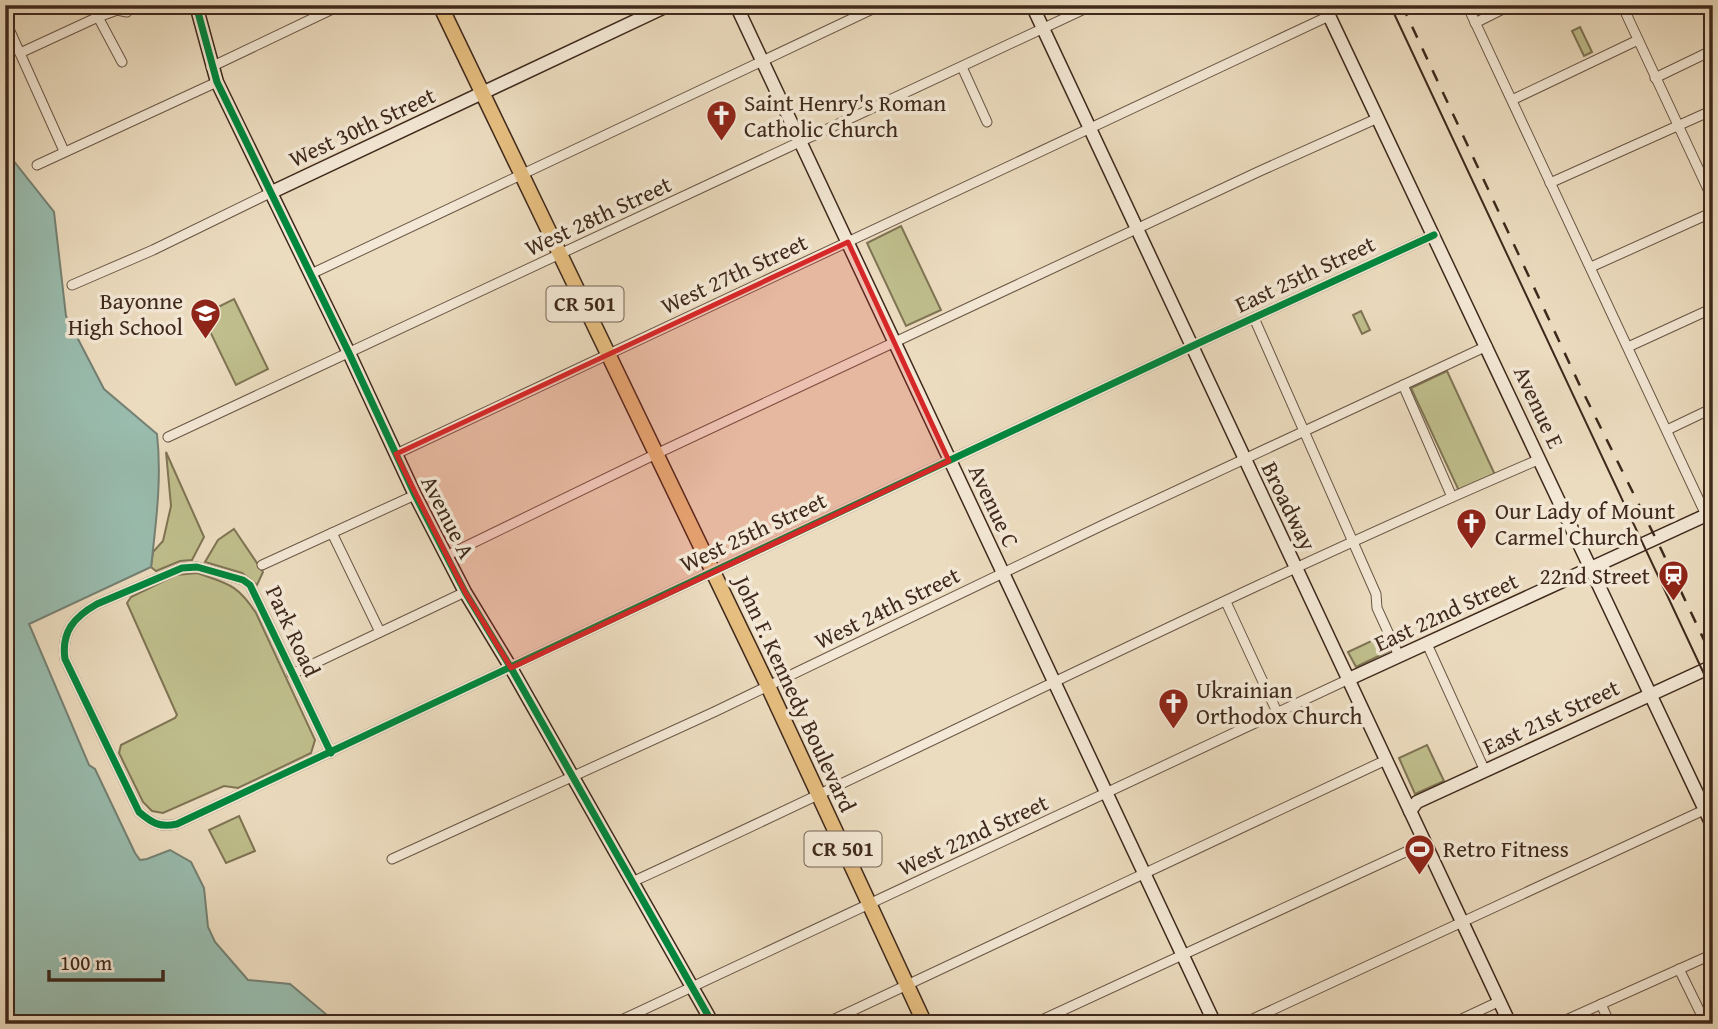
<svg xmlns="http://www.w3.org/2000/svg" width="1718" height="1029" viewBox="0 0 1718 1029" font-family="'Gentium Book Plus',serif">
<style>
.green{fill:#bfbe8c;stroke:#7f7454;stroke-width:2}
.water{fill:#99bcae;stroke:#758174;stroke-width:2}
.lines{fill:none;stroke-linecap:round;stroke-linejoin:round}
.street-casing{stroke:#6a5645;stroke-width:11}
.secondary-casing{stroke:#3f291c;stroke-width:15}
.primary-casing{stroke:#3f291c;stroke-width:17}
.street{stroke:#f3e8d5;stroke-width:9}
.secondary{stroke:#f3e8d5;stroke-width:12}
.primary{stroke:#e6be80;stroke-width:14}
.tram{stroke:#3f291c;stroke-width:2}
.rail{stroke:#3f291c;stroke-width:2.5;stroke-dasharray:12 12;stroke-linecap:butt}
.cycleway-casing{stroke:#f3e8d5;stroke-width:11}
.cycleway{stroke:#00873e;stroke-width:7}
.marked{fill:#d62828;fill-opacity:0.2;stroke:#d62828;stroke-width:5;stroke-linejoin:round}
.labels{text-anchor:middle;stroke-width:7;stroke-linejoin:round;paint-order:stroke}
.shield{fill:#f3e8d5;stroke:#756254;stroke-width:2}
.shield-label{font-size:21px;font-weight:bold;fill:#3f291c}
.poi-label{font-size:23px;fill:#3f291c;stroke:#f3e8d5;text-anchor:start}
.street-label{font-size:23px;fill:#3f291c;stroke:#f3e8d5}
</style>
<rect width="100%" height="100%" fill="#ecdcbf"/>
<filter id="stains"><feTurbulence type="fractalNoise" baseFrequency=".00286" numOctaves="4"/><feColorMatrix values="0 0 0 0 .2 0 0 0 0 .09 0 0 0 0 .02 0 0 0 .5 -.17"/></filter>
<radialGradient id="worn" r=".72"><stop offset=".6" stop-color="#630" stop-opacity="0"/><stop offset="1" stop-color="#630" stop-opacity=".3"/></radialGradient>
<g class="green">
<path d="M1580 27 1592 52 1584 56 1572 31Z"/>
<path d="M901 226 941 310 906 326 867 243Z"/>
<path d="M234 299 268 369 236 385 202 315Z"/>
<path d="M1361 311 1370 330 1362 334 1353 315Z"/>
<path d="M1447 371 1496 477 1460 493 1411 388Z"/>
<path d="M166 452 204 537 192 560 180 561 156 571 151 567 153 552 163 541 171 506Z"/>
<path d="M234 529 263 572 257 585 242 573 205 562 218 540Z"/>
<path d="M197 573C228 584 237 584 256 613L315 740 311 753 238 788 224 786 163 813 152 811 143 802 119 753 121 745 175 718 177 715 127 603 131 597 176 575Z"/>
<path d="M1382 636 1389 651 1356 667 1348 652Z"/>
<path d="M1427 745 1444 781 1415 794 1399 758Z"/>
<path d="M239 816 255 851 226 863 209 830Z"/>
</g>
<path class="water" d="M5 150 54 212 66 316 104 389 157 434C162 478 156 523 151 567L29 624 89 765 95 769 135 853 140 860 147 859 170 850 191 862 204 888 208 927 215 942 248 980 290 984 327 1015 331 1024H5Z"/>
<g class="lines">
<defs>
<g id="street">
<path d="M1467 5 1713 530"/>
<path d="M1622 5 1713 200"/>
<path d="M98 17 122 62"/>
<path d="M5 20 64 151"/>
<path d="M1475 23 1511 5"/>
<path d="M20 53 98 17 117 10 127 12"/>
<path d="M211 67 341 5"/>
<path d="M962 67 987 122"/>
<path d="M1655 78 1713 50"/>
<path d="M1512 100 1638 40"/>
<path d="M37 165 217 82"/>
<path d="M1550 183 1713 110"/>
<path d="M1591 267 1713 212"/>
<path d="M311 274 881 5"/>
<path d="M72 285 153 250 272 192"/>
<path d="M1254 318 1376 594 1377 608 1399 656"/>
<path d="M1628 347 1713 308"/>
<path d="M1403 385 1452 497"/>
<path d="M1667 430 1713 408"/>
<path d="M168 437 1093 5"/>
<path d="M396 454 1329 16"/>
<path d="M332 533 380 632"/>
<path d="M446 556 656 454 1260 171 1378 118"/>
<path d="M262 565 415 495"/>
<path d="M1226 602 1277 712"/>
<path d="M1427 644 1485 771"/>
<path d="M292 674 465 592"/>
<path d="M331 753 250 585 243 580 197 567 182 568 97 604C74 617 61 632 65 659L139 812C152 823 160 828 177 824L1201 342 1434 235"/>
<path d="M392 859 714 712 1105 524 1487 346"/>
<path d="M632 882C935 743 1233 590 1540 459"/>
<path d="M1679 969 1706 1024"/>
<path d="M1601 1004 1610 1024"/>
<path d="M613 1024 1349 679"/>
<path d="M824 1024 1386 760"/>
<path d="M1033 1024 1425 843"/>
<path d="M1242 1024 1704 810"/>
<path d="M1451 1024 1500 1001"/>
<path d="M1557 1024 1713 954"/>
</g>
<g id="secondary">
<path d="M196 5 217 82 349 353 415 495 465 592 511 668 713 1024"/>
<path d="M736 5 1215 1024"/>
<path d="M1032 5 1510 1024"/>
<path d="M1324 5 1713 827"/>
<path d="M272 192 669 5"/>
<path d="M1349 679 1713 512"/>
<path d="M1410 811 1417 802 1713 666"/>
</g>
<path id="primary" d="M440 5 768 686 925 1024"/>
</defs>
<use href="#street" class="street-casing"/>
<use href="#secondary" class="secondary-casing"/>
<use href="#primary" class="primary-casing"/>
<use href="#street" class="street"/>
<use href="#secondary" class="secondary"/>
<use href="#primary" class="primary"/>
<path class="tram" d="M1390 5 1713 693"/>
<path class="rail" d="M1402 5 1581 388 1660 547 1713 659"/>
<defs>
<g id="cycleway">
<path d="M196 5 217 82 349 353 415 495 465 592 511 668 713 1024"/>
<path d="M331 753 250 585 243 580 197 567 182 568 97 604C74 617 61 632 65 659L139 812C152 823 160 828 177 824L1201 342 1434 235"/>
</g>
</defs>
<use href="#cycleway" class="cycleway-casing"/>
<use href="#cycleway" class="cycleway"/>
</g>
<path class="marked" d="M848 242 949 461 511 668 465 592 396 454Z"/>
<defs>
<symbol id="church-pin" viewBox="-11 -11 22 30"><path d="M0 17L-7.5 6A9.5 9.5 0 1 1 7.5 6Z" fill="#8f2418" stroke="#f3e8d5"/><path d="M-1.2-6h2.4v3.5h3.3v2.4h-3.3V6h-2.4V-.1h-3.3v-2.4h3.3Z" fill="#fff"/></symbol>
<symbol id="school-pin" viewBox="-11 -11 22 30"><path d="M0 17L-7.5 6A9.5 9.5 0 1 1 7.5 6Z" fill="#8f2418" stroke="#f3e8d5"/><path d="M0-5L7-2L0 1L-7-2ZM-4 1L0 2.5L4 1V4Q0 6-4 4Z" fill="#fff"/></symbol>
<symbol id="station-pin" viewBox="-11 -11 22 30"><path d="M0 17L-7.5 6A9.5 9.5 0 1 1 7.5 6Z" fill="#8f2418" stroke="#f3e8d5"/><path d="M-3-6H3Q5-6 5-4V2Q5 4 3 4L4.5 6H3L1.5 4h-3L-3 6H-4.5L-3 4Q-5 4-5 2V-4Q-5-6-3-6ZM-3.5-4v3h7v-3ZM-3.5 1v1.5H-2V1ZM2 1v1.5H3.5V1Z" fill="#fff"/></symbol>
<symbol id="stadium-pin" viewBox="-11 -11 22 30"><path d="M0 17L-7.5 6A9.5 9.5 0 1 1 7.5 6Z" fill="#8f2418" stroke="#f3e8d5"/><path d="M0-5a6.5 5 0 1 0 0 10a6.5 5 0 1 0 0-10ZM-3.5-1.8h7v3.6h-7Z" fill="#fff"/></symbol>
</defs>
<g fill-rule="evenodd">
<use href="#church-pin" x="704" y="98" width="35" height="47"/>
<use href="#school-pin" x="188" y="296" width="35" height="47"/>
<use href="#church-pin" x="1454" y="506" width="35" height="47"/>
<use href="#station-pin" x="1656" y="558" width="35" height="47"/>
<use href="#church-pin" x="1156" y="686" width="35" height="47"/>
<use href="#stadium-pin" x="1402" y="832" width="35" height="47"/>
</g>
<g class="labels">
<g class="shield">
<rect x="546.5" y="286.5" width="77" height="35" rx="5"/>
<rect x="804.5" y="831.5" width="77" height="35" rx="5"/>
</g>
<g class="shield-label">
<text x="585" y="311">CR 501</text>
<text x="843" y="856">CR 501</text>
</g>
<g class="poi-label">
<text x="744" y="111">Saint Henry's Roman<tspan x="744" dy="26">Catholic Church</tspan></text>
<text x="183" y="309" text-anchor="end">Bayonne<tspan x="183" dy="26">High School</tspan></text>
<text x="1495" y="519">Our Lady of Mount<tspan x="1495" dy="26">Carmel Church</tspan></text>
<text x="1650" y="584" text-anchor="end">22nd Street</text>
<text x="1196" y="698">Ukrainian<tspan x="1196" dy="26">Orthodox Church</tspan></text>
<text x="1443" y="857">Retro Fitness</text>
</g>
<g class="street-label">
<text transform="translate(362 127) rotate(-25)" y="8">West 30th Street</text>
<text transform="translate(598 216) rotate(-25)" y="8">West 28th Street</text>
<text transform="translate(734 274) rotate(-25)" y="8">West 27th Street</text>
<text transform="translate(1305 274) rotate(-25)" y="8">East 25th Street</text>
<text transform="translate(1539 407) rotate(65)" y="8">Avenue E</text>
<text transform="translate(994 506) rotate(65)" y="8">Avenue C</text>
<text transform="translate(1289 506) rotate(64)" y="8">Broadway</text>
<text transform="translate(448 517) rotate(63)" y="8">Avenue A</text>
<text transform="translate(753 532) rotate(-25)" y="8">West 25th Street</text>
<text transform="translate(887 608) rotate(-26)" y="8">West 24th Street</text>
<text transform="translate(1446 612) rotate(-25)" y="8">East 22nd Street</text>
<text transform="translate(293 631) rotate(65)" y="8">Park Road</text>
<text transform="translate(795 694) rotate(65)" y="8">John F. Kennedy Boulevard</text>
<text transform="translate(1551 717) rotate(-25)" y="8">East 21st Street</text>
<text transform="translate(973 835) rotate(-25)" y="8">West 22nd Street</text>
</g>
</g>
<rect width="1718" height="1029" fill="none" stroke="#ecdcbf" stroke-width="28"/>
<rect x="7" y="7" width="1704" height="1015" fill="none" stroke="#3f291c" stroke-width="3.5"/>
<rect x="14" y="14" width="1690" height="1001" fill="none" stroke="#3f291c" stroke-width="2"/>
<path d="M49 970v10h114v-10" fill="none" stroke="#3f291c" stroke-width="3.5"/>
<text x="60" y="970" font-size="21" fill="#3f291c" stroke="#f3e8d5" stroke-width="5" paint-order="stroke">100 m</text>
<rect width="100%" height="100%" filter="url(#stains)"/>
<rect width="100%" height="100%" fill="url(#worn)"/>
</svg>
